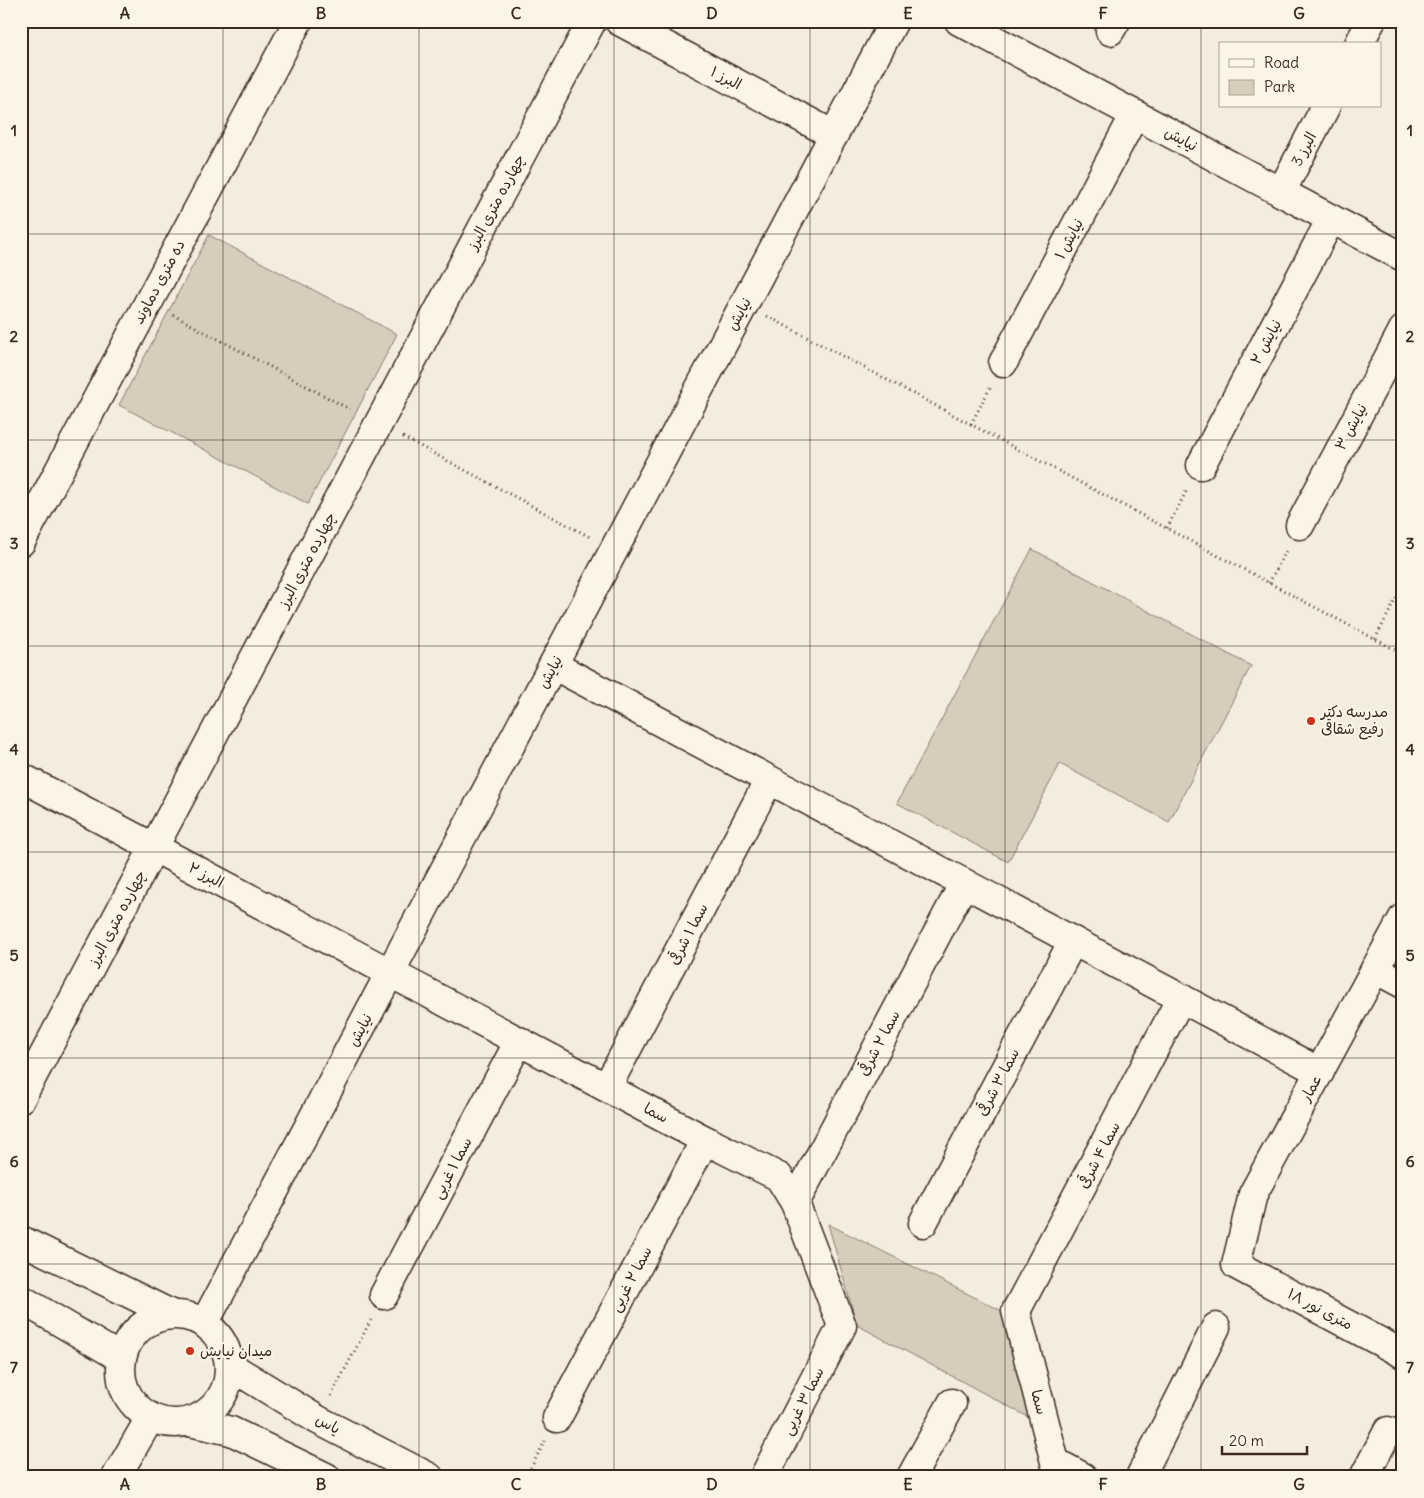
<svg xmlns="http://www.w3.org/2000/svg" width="1424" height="1498" viewBox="0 0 1424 1498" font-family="Delius,'Playpen Sans Arabic',sans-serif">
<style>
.green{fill:#d6cdbd;stroke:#887c6e}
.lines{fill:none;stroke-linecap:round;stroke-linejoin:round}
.minor-casing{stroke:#3b2a1e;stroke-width:31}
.path{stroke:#3b2a1e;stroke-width:3;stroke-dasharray:1 4;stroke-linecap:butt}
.minor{stroke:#fcf5e5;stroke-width:28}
.grid{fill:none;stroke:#3b2a1e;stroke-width:1;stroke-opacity:0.55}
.poi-dot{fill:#c8321e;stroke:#fcf5e5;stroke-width:2}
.labels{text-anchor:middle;stroke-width:4;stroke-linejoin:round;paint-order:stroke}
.street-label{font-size:15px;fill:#3b2a1e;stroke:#fcf5e5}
.poi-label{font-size:15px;fill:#3b2a1e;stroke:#fcf5e5;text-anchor:start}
.neatline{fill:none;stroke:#3b2a1e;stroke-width:2}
.grid-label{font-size:16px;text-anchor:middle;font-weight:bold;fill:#3b2a1e}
</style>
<rect width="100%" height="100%" fill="#f4eddd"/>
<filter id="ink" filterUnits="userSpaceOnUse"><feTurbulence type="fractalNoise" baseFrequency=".02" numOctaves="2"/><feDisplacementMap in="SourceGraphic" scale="10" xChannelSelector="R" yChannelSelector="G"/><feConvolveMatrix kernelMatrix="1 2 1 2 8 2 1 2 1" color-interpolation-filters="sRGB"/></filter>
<g filter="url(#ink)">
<g class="green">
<path d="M209 235 397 334 308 504 119 405Z"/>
<path d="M1032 549 1251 666 1169 822 1060 764 1008 862 897 803Z"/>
<path d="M828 1224 1004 1312 1030 1418 857 1325Z"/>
</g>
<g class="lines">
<defs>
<g id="minor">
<path d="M619 21 834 135"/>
<path d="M959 21 1403 257"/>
<path d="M1110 31 1116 21"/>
<path d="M1359 44 1371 21"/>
<path d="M1281 192 1326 106"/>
<path d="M1003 363 1135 114"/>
<path d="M1201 465 1331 219"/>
<path d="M1300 525 1403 330"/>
<path d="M21 542 298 21"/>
<path d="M553 665 1320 1072"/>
<path d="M21 777 705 1140 779 1177 795 1203 842 1326 764 1477"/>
<path d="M1403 918 1253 1194 1236 1265 1403 1354"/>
<path d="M1375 969 1403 984"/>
<path d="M607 1087 769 780"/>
<path d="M21 1098 592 21"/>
<path d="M795 1203 964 883"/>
<path d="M923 1223 1073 941"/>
<path d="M21 1240 171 1314"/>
<path d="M384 1295 519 1041"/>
<path d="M21 1299 121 1358"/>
<circle cx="175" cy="1369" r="54"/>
<path d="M205 1322 894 21"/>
<path d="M230 1366 318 1420 429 1477"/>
<path d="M557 1418 705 1140"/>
<path d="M190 1422 231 1431 326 1477"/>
<path d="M116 1477 150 1418"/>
<path d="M911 1477 952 1403"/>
<path d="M1083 1477 1055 1462 1016 1311 1181 998"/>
<path d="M1140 1477 1216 1327"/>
<path d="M1364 1477 1388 1431"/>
</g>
</defs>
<use href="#minor" class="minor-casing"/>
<g class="path">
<path d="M173 315 353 411"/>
<path d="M767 316 1403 654"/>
<path d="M971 424 990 388"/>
<path d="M403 437 590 537"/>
<path d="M1167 528 1187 490"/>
<path d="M1269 583 1287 549"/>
<path d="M1375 639 1403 586"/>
<path d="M331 1396 371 1320"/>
<path d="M526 1477 545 1441"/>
</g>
<use href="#minor" class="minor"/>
</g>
</g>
<path class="grid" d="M223 21V1477M419 21V1477M614 21V1477M810 21V1477M1005 21V1477M1201 21V1477M21 234H1403M21 440H1403M21 646H1403M21 852H1403M21 1058H1403M21 1264H1403"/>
<g class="poi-dot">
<circle cx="1311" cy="721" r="5"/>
<circle cx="190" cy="1351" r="5"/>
</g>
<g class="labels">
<g class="street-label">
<text transform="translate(726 78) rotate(28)" y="5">البرز ۱</text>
<text transform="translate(1181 139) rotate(28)" y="5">نیایش</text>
<text transform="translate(1304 149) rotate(-62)" y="5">البرز 3</text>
<text transform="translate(496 202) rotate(-62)" y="5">چهارده متری البرز</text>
<text transform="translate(1069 239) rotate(-62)" y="5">نیایش ۱</text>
<text transform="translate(159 282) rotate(-62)" y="5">ده متری دماوند</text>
<text transform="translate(739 314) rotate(-62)" y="5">نیایش</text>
<text transform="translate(1266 342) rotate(-62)" y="5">نیایش ۲</text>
<text transform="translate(1351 427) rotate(-62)" y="5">نیایش ۳</text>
<text transform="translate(307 560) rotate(-62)" y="5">چهارده متری البرز</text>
<text transform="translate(550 672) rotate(-62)" y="5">نیایش</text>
<text transform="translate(206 875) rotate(28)" y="5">البرز ۲</text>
<text transform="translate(117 918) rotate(-62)" y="5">چهارده متری البرز</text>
<text transform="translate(688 934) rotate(-62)" y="5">سما ۱ شرقی</text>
<text transform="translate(360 1030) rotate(-62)" y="5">نیایش</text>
<text transform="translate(879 1043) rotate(-62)" y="5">سما ۲ شرقی</text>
<text transform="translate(998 1082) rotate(-62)" y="5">سما ۳ شرقی</text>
<text transform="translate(1311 1088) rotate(-61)" y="5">عمار</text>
<text transform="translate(656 1113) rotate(28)" y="5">سما</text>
<text transform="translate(1099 1155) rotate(-62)" y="5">سما ۴ شرقی</text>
<text transform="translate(452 1168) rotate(-62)" y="5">سما ۱ غربی</text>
<text transform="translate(631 1279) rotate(-62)" y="5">سما ۲ غربی</text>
<text transform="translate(1320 1309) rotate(28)" y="5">۱۸ متری نور</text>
<text transform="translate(803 1401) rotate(-63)" y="5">سما ۳ غربی</text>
<text transform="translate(1039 1402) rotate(75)" y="5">سما</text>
<text transform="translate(328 1424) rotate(28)" y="5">یاس</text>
</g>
<g class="poi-label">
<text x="1321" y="717">مدرسه دکتر<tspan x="1321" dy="17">رفیع شقاقی</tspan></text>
<text x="200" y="1356">میدان نیایش</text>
</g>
</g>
<rect width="1424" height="1498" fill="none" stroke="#fcf5e5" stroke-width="55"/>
<rect x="1219" y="42" width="162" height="65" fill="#fcf5e5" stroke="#afa495"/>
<rect x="1229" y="59" width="25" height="8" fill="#fcf5e5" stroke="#afa495"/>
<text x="1264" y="68" font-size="15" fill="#3b2a1e">Road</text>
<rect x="1229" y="80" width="25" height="15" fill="#d6cdbd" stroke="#afa495"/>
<text x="1264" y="92" font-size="15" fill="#3b2a1e">Park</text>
<path d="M1222 1446v8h85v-8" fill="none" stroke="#3b2a1e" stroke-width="2.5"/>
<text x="1229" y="1446" font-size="15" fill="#3b2a1e" stroke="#fcf5e5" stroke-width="4" paint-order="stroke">20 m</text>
<rect x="28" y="28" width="1368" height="1442" class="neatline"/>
<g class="grid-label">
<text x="125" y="19">A</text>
<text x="321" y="19">B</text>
<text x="516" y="19">C</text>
<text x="712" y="19">D</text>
<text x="908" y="19">E</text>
<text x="1103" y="19">F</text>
<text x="1299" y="19">G</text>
<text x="14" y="136">1</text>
<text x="1410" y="136">1</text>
<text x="14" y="342">2</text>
<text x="1410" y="342">2</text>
<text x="14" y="549">3</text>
<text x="1410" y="549">3</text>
<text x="14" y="755">4</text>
<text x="1410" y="755">4</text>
<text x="14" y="961">5</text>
<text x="1410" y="961">5</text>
<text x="14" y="1167">6</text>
<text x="1410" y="1167">6</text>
<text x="14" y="1373">7</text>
<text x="1410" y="1373">7</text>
<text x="125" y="1490">A</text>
<text x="321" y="1490">B</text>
<text x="516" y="1490">C</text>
<text x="712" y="1490">D</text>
<text x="908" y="1490">E</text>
<text x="1103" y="1490">F</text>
<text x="1299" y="1490">G</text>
</g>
</svg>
